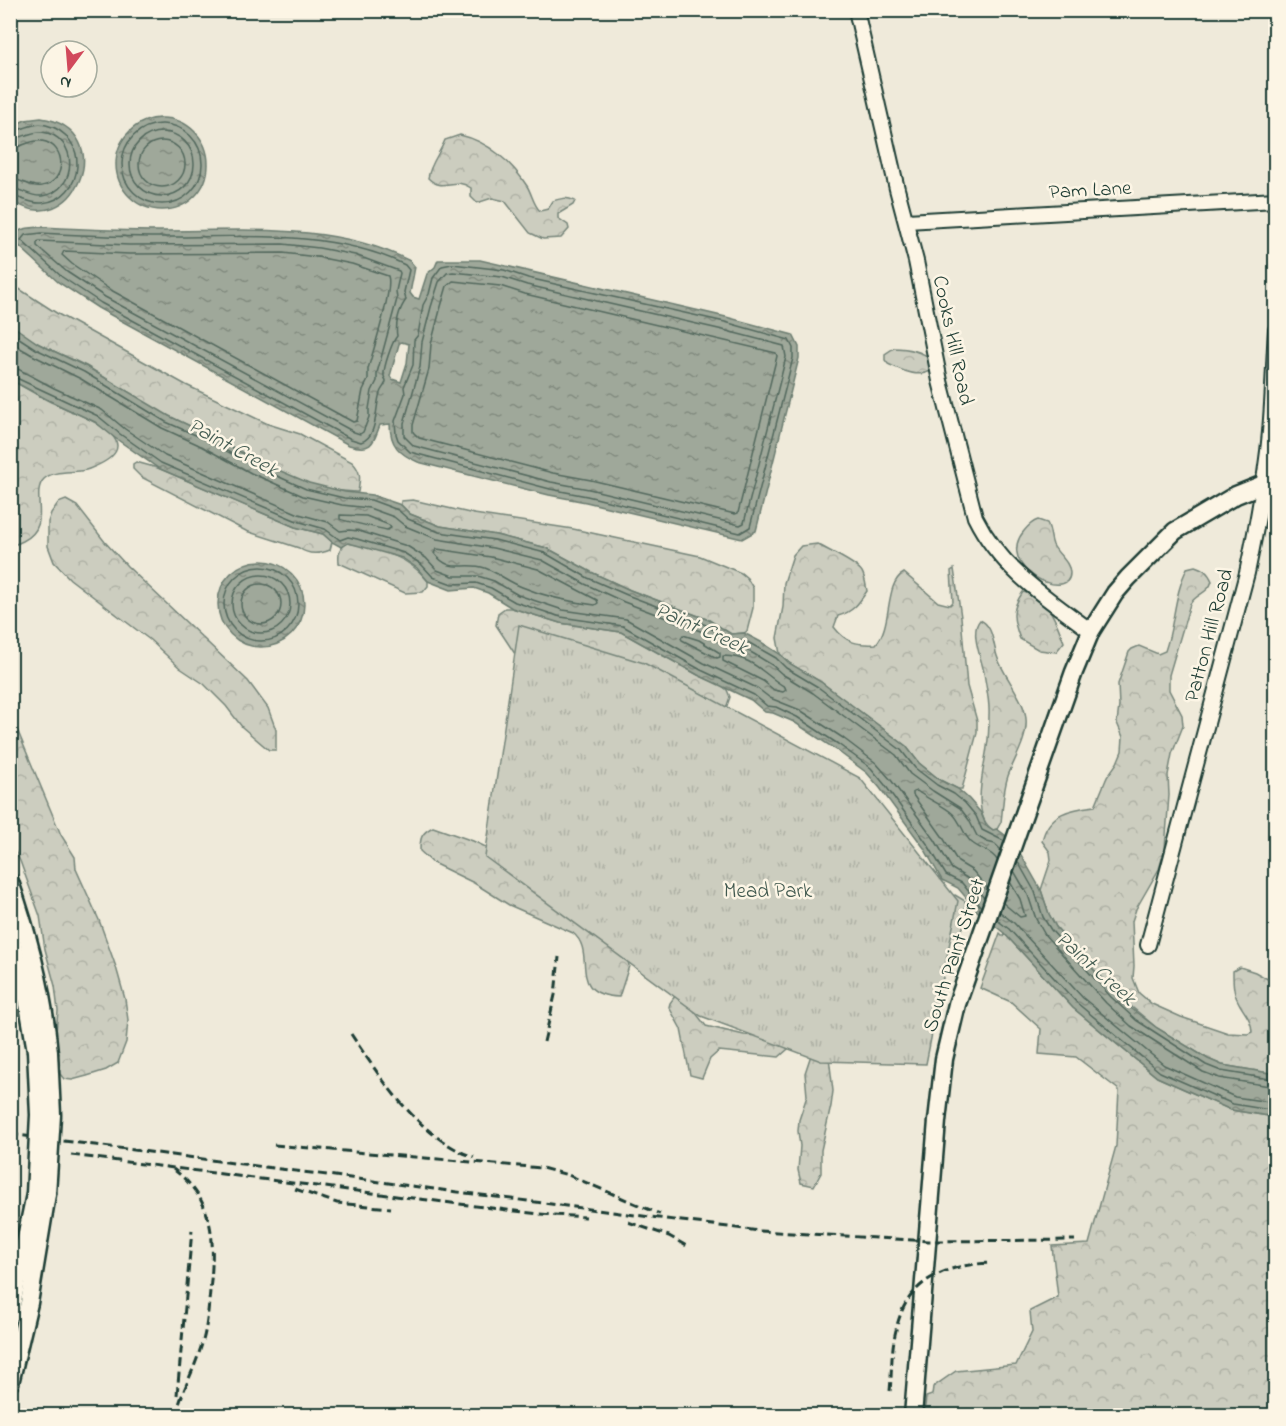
<svg xmlns="http://www.w3.org/2000/svg" width="1286" height="1426" viewBox="0 0 1286 1426" font-family="'Indie Flower',sans-serif">
<style>
.forest{fill:url(#forest-crowns);stroke:#76857a;stroke-width:1.5}
.park{fill:url(#park-tufts);stroke:#76857a;stroke-width:1.5}
.water{fill:url(#water-ripples);stroke:#6c7d71;stroke-width:1.5;fill-rule:evenodd}
.lines{fill:none;stroke-linecap:round;stroke-linejoin:round}
.shore{stroke:#52685d;stroke-width:1.5}
.minor-casing{stroke:#1f3d34;stroke-width:18}
.major-casing{stroke:#1f3d34;stroke-width:21}
.minor{stroke:#fcf5e5;stroke-width:14}
.major{stroke:#fcf5e5;stroke-width:16}
.rail{stroke:#1f3d34;stroke-width:3;stroke-dasharray:9 4.5;stroke-linecap:butt}
.major-bridge-casing{stroke:#1f3d34;stroke-width:21;stroke-linecap:butt}
.major-bridge{stroke:#fcf5e5;stroke-width:16}
.labels{text-anchor:middle;stroke-width:5;stroke-linejoin:round;paint-order:stroke}
.street-label{font-size:21px;fill:#1f3d34;stroke:#fcf5e5}
.park-label{font-size:21px;fill:#425a50;stroke:#fcf5e5}
.water-label{font-size:22px;font-style:italic;fill:#455d53;stroke:#fcf5e5}
</style>
<defs>
<pattern id="forest-crowns" width="20" height="18" patternUnits="userSpaceOnUse" patternTransform="scale(1.5)"><rect width="20" height="18" fill="#cccdbf"/><path d="M2 6a3 3 0 1 1 6 0M12 15a3 3 0 1 1 6 0" fill="none" stroke="#afb1a5"/></pattern>
<pattern id="park-tufts" width="24" height="20" patternUnits="userSpaceOnUse" patternTransform="scale(1.5)"><rect width="24" height="20" fill="#cccdbf"/><path d="M3 7l-1-3M5 7V3M7 7l1-3M15 17l-1-3M17 17v-4M19 17l1-3" fill="none" stroke="#afb1a5"/></pattern>
<pattern id="water-ripples" width="26" height="14" patternUnits="userSpaceOnUse" patternTransform="scale(1.5)"><rect width="26" height="14" fill="#9fa89a"/><path d="M2 4q2-2 4 0t4 0M15 11q2-2 4 0t4 0" fill="none" stroke="#818a7e"/></pattern>
</defs>
<rect width="100%" height="100%" fill="#efeada"/>
<filter id="ink" filterUnits="userSpaceOnUse"><feTurbulence type="fractalNoise" baseFrequency=".0167" numOctaves="2"/><feDisplacementMap in="SourceGraphic" scale="12" xChannelSelector="R" yChannelSelector="G"/><feConvolveMatrix kernelMatrix="1 2 1 2 8 2 1 2 1" color-interpolation-filters="sRGB"/></filter>
<g filter="url(#ink)">
<g class="forest">
<path d="M460 135C487 141 512 162 527 186 532 194 533 204 540 211L548 209 553 201C562 198 567 197 575 201L573 205 558 214V218L568 225 569 229 561 238 543 239 530 233 505 201 492 198 477 203 471 197V188C453 175 444 194 428 178 430 164 440 153 445 140Z"/>
<path d="M10 283 58 314 186 385 268 424 300 434 352 462C362 472 360 479 358 492 314 493 272 468 234 448 203 432 171 418 140 401 122 390 105 377 86 366 61 353 31 344 11 324Z"/>
<path d="M894 348C907 348 921 351 931 359L932 370C917 379 902 370 888 364L885 360V354Z"/>
<path d="M11 380C24 387 37 395 51 402 79 415 159 442 89 469 76 474 54 469 44 479 29 494 54 526 23 541 18 543 16 545 11 545Z"/>
<path d="M136 462 158 468 295 527 323 534 332 542 330 550C320 554 308 555 299 548L246 531 141 477 133 469V464Z"/>
<path d="M66 500 77 506 105 542 127 566 248 681 268 708 276 730V750H269L242 727 226 706 204 684 180 668 150 640 70 579 54 562 48 546V522L51 513 58 503Z"/>
<path d="M413 500 474 514 573 529 700 556 741 573 747 578 753 588V608L747 631 744 633 731 634 709 620 630 590 591 572 547 548 496 535 440 526 410 514 401 505V501Z"/>
<path d="M1038 520 1047 523C1051 530 1050 538 1053 545 1058 555 1070 562 1070 573 1070 603 993 568 1024 531 1028 526 1032 522 1038 520Z"/>
<path d="M348 543C380 549 408 556 428 581V586L423 592 405 593 339 563C338 553 339 548 348 543Z"/>
<path d="M817 544C827 550 858 564 862 572 865 577 866 586 867 591 859 603 853 612 838 616L834 627C846 643 857 645 876 644 893 625 884 583 904 573L938 602 950 605 953 602 951 571 954 569 961 617 967 686 977 721V733L962 789H958L940 780 919 763 906 746 821 682 789 663 780 654 777 638 783 607 784 583 793 555 801 546Z"/>
<path d="M1195 566C1204 569 1208 572 1212 581 1209 593 1196 594 1190 604L1169 675V690L1182 715 1183 726 1172 754 1168 775 1169 795 1165 849 1159 869 1136 909 1132 921 1134 966 1133 978 1139 993 1152 1004 1181 1017 1228 1033 1248 1034 1252 1032C1252 1019 1243 1012 1238 1001 1233 992 1233 981 1233 971L1240 967 1255 972 1275 983V1074L1222 1065 1208 1059 1157 1028 1115 993 1056 927 1049 914 1041 890 1051 860 1050 852 1042 841C1048 813 1070 809 1095 806L1107 777 1117 763 1122 751 1123 737 1117 723 1119 706 1118 684 1129 652 1132 649 1139 646 1158 654 1165 651C1175 623 1174 595 1187 568Z"/>
<path d="M1023 592C1049 596 1056 622 1064 642L1056 652 1039 650 1020 639C1013 620 1010 610 1023 592Z"/>
<path d="M505 608H512L560 623 621 632 698 675 721 685 727 690 730 697 719 728 521 663 496 625 498 613Z"/>
<path d="M980 620C993 625 993 644 997 656 1003 676 1025 699 1026 719 1028 739 1014 759 1008 776 1003 790 1003 808 1001 822L997 829 993 830C970 815 984 770 987 747 989 736 989 725 989 715 990 701 986 687 984 673 982 659 969 632 980 620Z"/>
<path d="M11 715 61 835 75 857 76 869 99 920 116 967 125 999 128 1020 126 1042 118 1063 106 1070 87 1076 72 1080 64 1079 60 1074 56 1032 58 1011 55 986 45 949 40 916 20 861 11 844Z"/>
<path d="M433 827 473 841 524 865 627 955 629 966 619 997C565 995 598 953 573 933L509 905 474 883 433 863 420 851C420 838 421 833 433 827Z"/>
<path d="M955 895 965 901C967 917 968 925 956 936L952 935 948 930 952 896Z"/>
<path d="M1000 933 1003 936 1004 933 1073 1008 1157 1077 1231 1110 1275 1117V1415L924 1416 926 1397 932 1395 933 1387 956 1371 1016 1365 1032 1332 1030 1311 1058 1297 1052 1246 1089 1244 1116 1146 1119 1090 1076 1057 1039 1054 1041 1029 1011 1002 980 988Z"/>
<path d="M675 996H678L688 1003 706 1026 744 1035 772 1037 788 1049 779 1057 719 1051 710 1059 702 1078 690 1075 681 1029 669 1007 670 1003Z"/>
<path d="M812 1052 829 1057 833 1091 831 1106 821 1150V1173L814 1186 801 1183 798 1170 800 1146 798 1131 799 1120 807 1096 805 1073Z"/>
</g>
<path class="park" d="M519 625 644 663 860 778 958 901 926 1064 821 1061 701 1016 485 857Z"/>
<g class="water">
<path d="M41 118C122 130 73 244 11 200V127L25 120Z"/>
<circle cx="162" cy="164" r="46"/>
<path d="M42 227C81 229 121 231 161 231 243 231 334 222 410 261L415 267 410 293 413 297 419 299 427 274 435 267 438 260H480L726 317 793 335 799 347V358L756 531 742 539 586 502 549 495 418 462C399 454 390 445 390 424L380 425C373 444 371 452 349 445L98 308 58 282 15 242C12 227 31 228 42 227ZM401 342 409 344 407 363 401 382 392 379 390 376 399 344Z"/>
<path d="M10 324 39 344 87 367 169 416 203 432 257 461 309 483 345 492 372 495 401 505 410 514 440 526 496 535 547 548 591 572 630 590 709 620 731 634 744 633 761 642 780 654 789 663 821 682 906 746 919 763 940 780 958 789 969 799 981 813 986 825 993 830 997 829 1009 838 1021 855 1041 890 1049 914 1056 927 1101 978 1132 1009 1157 1028 1208 1059 1222 1065 1275 1074V1117L1231 1110 1157 1077 1073 1008 1004 933 979 913 958 888 942 880 924 848 880 788 867 773 835 749 794 722 773 713 765 712 751 700 698 675 621 632 560 623 512 608 488 593 474 588 451 590 428 581 417 568 402 558 356 545 348 543 341 547 332 542 323 534 295 527 158 468 115 438 95 422 48 400 11 380Z"/>
<circle cx="261" cy="604" r="43"/>
</g>
<g class="lines">
<g class="shore">
<circle cx="162" cy="164" r="40"/>
<circle cx="162" cy="164" r="32"/>
<path d="M10 132C23 130 32 122 46 125 90 135 86 199 42 203 30 204 21 197 10 196"/>
<path d="M10 139C22 139 30 131 42 132 79 136 79 191 42 196 30 197 22 189 10 188"/>
<circle cx="162" cy="164" r="23"/>
<path d="M10 148C22 148 30 139 42 141 67 145 67 182 42 186 30 188 22 179 10 179"/>
<path d="M42 233C82 235 121 237 161 237 239 237 334 229 405 265L409 270 404 292 406 300C399 309 395 325 397 336 392 342 383 368 384 376 384 378 386 379 386 381 386 385 381 389 380 393 375 407 378 438 361 442L351 439 101 303 62 277 21 240 25 235Z"/>
<path d="M39 241 129 245 283 244 319 248 355 255 399 271 400 273 396 291 397 299 377 373V381L372 391 369 409V417L363 432 360 434 354 432 105 297 67 272 37 246V243Z"/>
<path d="M64 251 129 254 283 253 317 257 352 264 388 276C393 290 373 351 368 369V380L363 390 357 421 353 422 109 289 72 264 62 255Z"/>
<path d="M452 264 504 270 528 278 725 322 789 340 793 348V358L750 527 740 533 587 496 550 489 410 452 398 440 396 434 395 421 405 394 404 387 413 365 414 340 418 335 423 305 429 294 433 278 442 266Z"/>
<path d="M453 272 502 277 527 285 723 330 784 346 786 357 744 523 740 525 589 489 551 482 414 446 404 436V423L420 367 422 342 431 307 439 282 447 273Z"/>
<path d="M453 281 500 286 525 294 776 353 777 356 738 513 735 514 591 480 553 473 419 438 413 432V425L429 369 431 344 440 310 447 286Z"/>
<path d="M10 332 36 349 84 372 166 422 200 437 255 466 306 489 344 498 371 500 398 510 408 519 439 532 495 540 545 553 588 578 627 595 706 625 729 640H744L776 658 786 668 818 687 901 750 915 768 937 785 954 794 965 803 976 816 982 830 1004 841"/>
<path d="M10 342 32 355 81 379 162 428 197 444 251 473 303 496 342 505 369 508 394 517 405 526 437 539 493 548 542 560 585 584 624 602 703 632 727 647H741L754 654 772 665 782 674 813 693 896 755 910 774 933 791 960 808 969 820 977 836 987 842 995 844 1001 850"/>
<path d="M10 367 18 369 54 388 102 410 125 429 165 456 299 514 328 522 340 531 349 530 359 531 407 546 426 558 437 570 453 576H478L494 581 518 595 563 610 626 619 704 663 757 688 770 698 800 710 843 738 876 763 891 780 935 840 952 869 967 878 984 898"/>
<path d="M10 375 98 416 120 434 161 463 297 521 325 529 340 540 348 537 357 539 404 553 421 564 433 577 452 584 476 583 491 588 515 602 561 617 623 626 701 670 754 695 767 706 776 707 797 717 838 744 871 768 885 785 928 845 946 875 962 883 981 907"/>
<path d="M340 515 366 516 389 525 391 528 387 530C379 528 343 521 340 519Z"/>
<path d="M437 549 491 557 538 569 597 600 598 603 595 605C570 602 546 597 522 587 509 582 498 573 485 568 463 561 451 575 434 553Z"/>
<circle cx="261" cy="604" r="37"/>
<circle cx="261" cy="604" r="29"/>
<circle cx="261" cy="604" r="20"/>
<path d="M683 635 699 640 720 653V657L717 658 682 640 681 638Z"/>
<path d="M723 656C755 657 760 672 785 687L786 690 783 692 774 690 763 681 723 661Z"/>
<path d="M1018 862 1035 892 1043 917 1051 930 1111 997 1136 1020 1206 1065 1221 1071 1276 1080"/>
<path d="M1014 871 1028 895 1036 919 1045 935 1106 1003 1131 1026 1203 1072 1219 1078 1276 1087"/>
<path d="M987 888 973 871 958 862 942 836 913 795V792L917 791C929 800 943 805 953 814 961 822 963 834 971 842 980 850 991 850 997 860"/>
<path d="M1003 903 1020 917 1025 916 1020 899 1010 882"/>
<path d="M1000 912 1014 923 1083 998 1164 1065 1235 1097 1276 1103"/>
<path d="M997 920 1009 929 1077 1003 1160 1072 1233 1104 1276 1111"/>
</g>
<defs>
<g id="minor">
<path d="M856 10 897 189 916 261 940 381 975 517C1000 568 1046 598 1091 631"/>
<path d="M907 221 1276 200"/>
<path d="M1148 945 1247 573C1255 535 1262 498 1267 459 1273 417 1273 373 1276 330"/>
</g>
<g id="major">
<path d="M10 882C29 937 44 994 49 1053"/>
<path d="M10 933 25 987 36 1051"/>
<path d="M10 1315 35 1194"/>
<path d="M10 1383 29 1303 47 1194"/>
<path d="M913 1416 937 1121 944 1059 957 1004 1074 672 1091 631 1115 593 1128 578 1175 531 1236 495 1276 479"/>
</g>
</defs>
<use href="#minor" class="minor-casing"/>
<use href="#major" class="major-casing"/>
<use href="#minor" class="minor"/>
<use href="#major" class="major"/>
<g class="rail">
<path d="M351 1034C381 1079 420 1139 474 1157"/>
<path d="M544 1042 555 995 559 957"/>
<path d="M10 1134 759 1231 928 1241 1075 1240"/>
<path d="M274 1145 542 1168 568 1175 660 1214"/>
<path d="M71 1155 539 1214 586 1217"/>
<path d="M173 1169C216 1201 215 1242 210 1291 208 1311 207 1331 200 1350 193 1373 181 1392 176 1416"/>
<path d="M295 1189 337 1203 391 1208"/>
<path d="M628 1222 669 1236 690 1248"/>
<path d="M890 1391C892 1371 891 1350 896 1330 906 1281 944 1265 990 1263"/>
<path d="M177 1395 192 1230"/>
</g>
<defs>
<g id="major-bridge">
<path d="M35 1194 39 1115 36 1051"/>
<path d="M47 1194 52 1115 49 1053"/>
</g>
</defs>
<use href="#major-bridge" class="major-bridge-casing"/>
<use href="#major-bridge" class="major-bridge"/>
</g>
</g>
<g class="labels">
<g class="street-label">
<text transform="translate(1090 189) rotate(-3)" y="7">Pam Lane</text>
<text transform="translate(954 340) rotate(78)" y="7">Cooks Hill Road</text>
<text transform="translate(1208 635) rotate(-75)" y="7">Patton Hill Road</text>
<text transform="translate(953 955) rotate(-72)" y="7">South Paint Street</text>
</g>
<g class="park-label">
<text x="768" y="897">Mead Park</text>
</g>
<g class="water-label">
<text transform="translate(234 446) rotate(29)" y="8">Paint Creek</text>
<text transform="translate(702 627) rotate(24)" y="8">Paint Creek</text>
<text transform="translate(1097 967) rotate(42)" y="8">Paint Creek</text>
</g>
</g>
<rect width="1286" height="1426" fill="none" stroke="#fcf5e5" stroke-width="36"/>
<rect x="18" y="18" width="1250" height="1390" fill="none" stroke="#1f3d34" stroke-width="2" filter="url(#ink)"/>
<g transform="translate(69 69) rotate(196)"><circle r="28" fill="#fcf5e5" stroke="#a4ab9e" stroke-width="1.5"/>
<path d="M0-4.5L10 22L0 15L-10 22Z" fill="#d1495b"/>
<text y="-9" font-size="16" font-weight="bold" text-anchor="middle" fill="#1f3d34">N</text>
</g>
</svg>
